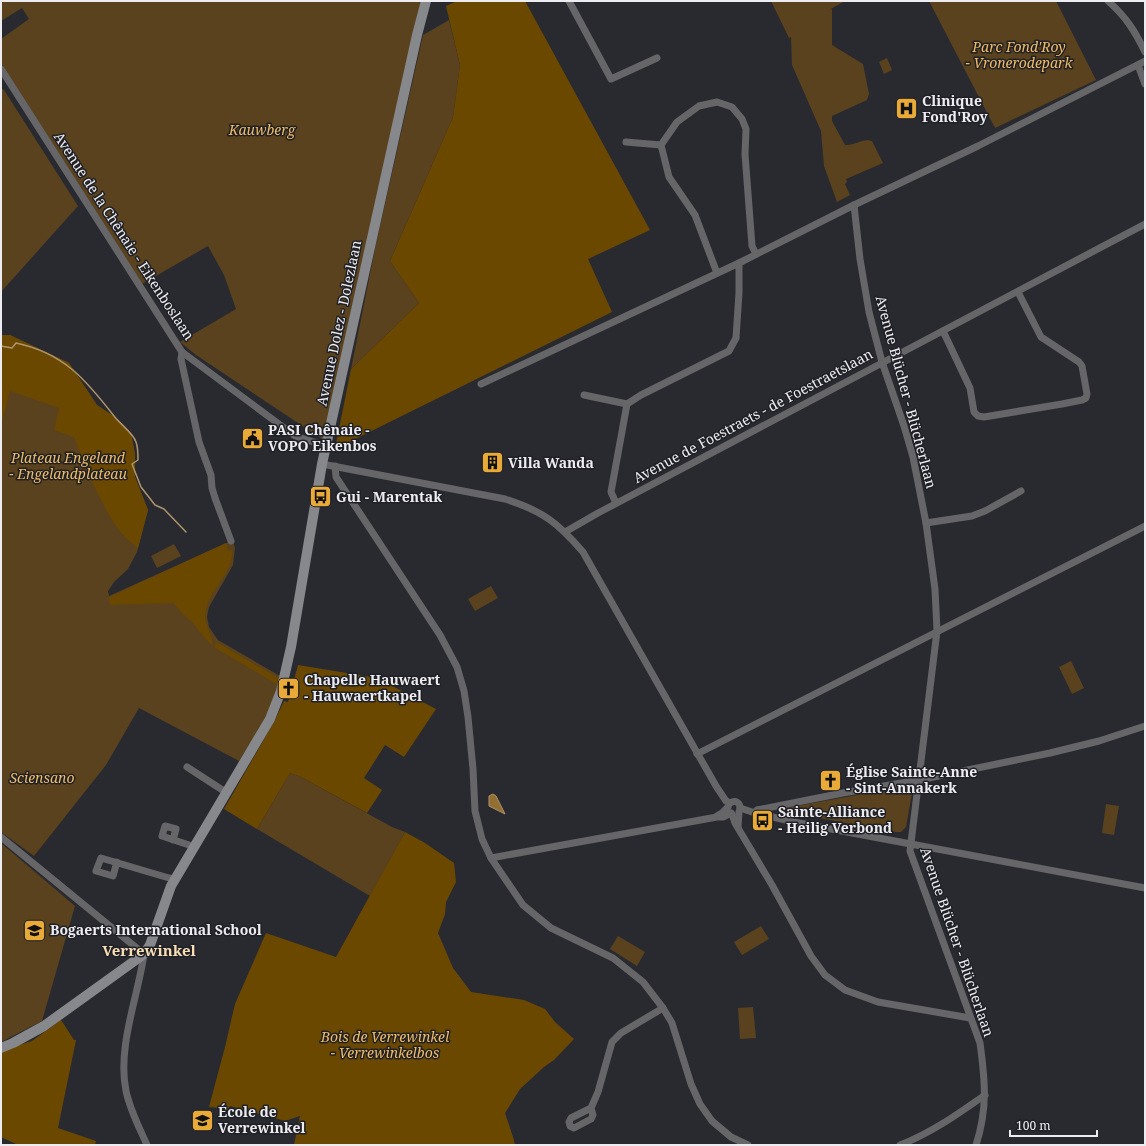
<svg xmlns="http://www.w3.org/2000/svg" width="1146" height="1146" viewBox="0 0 1146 1146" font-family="'Noto Serif',serif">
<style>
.green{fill:#59421d}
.forest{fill:#6b4800}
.water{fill:#936e31;stroke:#ae946b}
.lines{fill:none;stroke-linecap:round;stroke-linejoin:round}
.stream{stroke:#ae946b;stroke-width:1.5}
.street{stroke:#666669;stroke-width:7}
.secondary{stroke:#87888c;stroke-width:10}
.labels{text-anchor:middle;stroke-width:3;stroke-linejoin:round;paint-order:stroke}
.park-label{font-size:14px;font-style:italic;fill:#f1bc65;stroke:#202126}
.poi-label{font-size:14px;font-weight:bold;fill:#ededf1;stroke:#202126;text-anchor:start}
.street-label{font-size:14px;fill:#ededf1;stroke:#202126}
.neighbourhood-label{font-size:15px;font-weight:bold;fill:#f8deb6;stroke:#202126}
</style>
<rect width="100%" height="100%" fill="#292a30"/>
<g class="green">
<path d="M1 1H424L325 441 196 355 180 342 236 309 224 275 208 246 142 284 1 63V39L29 19 22 8 1 21Z"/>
<path d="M771 1H845L829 10 832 9V45L863 64 869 94 867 100 832 116V121L845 145C855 146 862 138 872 141L883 163 846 179 847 182 845 184 850 195 837 202 824 166 821 131 792 65 791 37 789 38Z"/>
<path d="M929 1H1056L1096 80 995 128Z"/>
<path d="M449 20 460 65 453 117 390 261 419 303 351 369 376 244 423 35Z"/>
<path d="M887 58 892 70 884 74 879 62Z"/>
<path d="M1 88 4 90 78 206 1 292Z"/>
<path d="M1 335H10L69 363 97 405 115 417 131 433 135 454V477L148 510 137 552 128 569 114 582 108 591 109 596 233 540 235 548 233 565 209 607 207 617 209 627 218 640 280 676C276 707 255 734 239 761L139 708 106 765 34 856 1 832Z"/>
<path d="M174 544 181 556 157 568 151 556Z"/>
<path d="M491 586 498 598 475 611 468 599Z"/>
<path d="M1071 661 1084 688 1072 694 1059 667Z"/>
<path d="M290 773 301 777 392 827 405 832 370 896 257 829Z"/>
<path d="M902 787H907L911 789 912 793 906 827 901 832H896L785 812 783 810 785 808Z"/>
<path d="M1106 804 1119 806 1114 835 1102 833Z"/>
<path d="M1 843 75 906 42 1021 1 1042Z"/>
<path d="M761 926 769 939 742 955 734 942Z"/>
<path d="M618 936 645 952 637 966 610 949Z"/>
<path d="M753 1007 756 1038 740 1039 738 1008Z"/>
</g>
<g class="forest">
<path d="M457 1H525L650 230 588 259 612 312 335 449 351 369 419 303 390 261 453 117 460 65 446 6Z"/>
<path d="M1 335H10L69 363 97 405 115 417 131 433 135 454V477L148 510 138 548C133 544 128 540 124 536 102 511 86 467 74 437L54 430 59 408 10 391 1 425Z"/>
<path d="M226 543 228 551 232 550C233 573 211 588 206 609 202 625 215 637 212 645 203 637 197 627 189 619 182 613 179 611 174 603L110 605 109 597Z"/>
<path d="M216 642 280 679 278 685 214 647Z"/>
<path d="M298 665 377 678 436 709 404 757 385 745 364 778 382 790 367 813 301 777 290 773 257 829 224 809 274 722 284 701 288 702Z"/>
<path d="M405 832 425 843 454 863 456 882 446 902 445 914 438 933 453 968 471 992 524 1000 545 1009 555 1022 574 1039 554 1060 544 1067 520 1089 505 1113 513 1137 515 1145H294L300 1116 285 1121 230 1106 228 1109 209 1107 225 1047 235 1004 266 933 336 957Z"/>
<path d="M61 1020 74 1040H76L58 1128 96 1141 95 1145H18L1 1137V1050L32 1041Z"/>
</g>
<path class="water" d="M493 794 496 796 505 814 489 806V796Z"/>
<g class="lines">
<path class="stream" d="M1 346 12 348 16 343C64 353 86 380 114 416 119 423 134 434 136 442 138 447 138 454 138 460L132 464 141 487 155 505 164 509 186 532"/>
<g class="street">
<path d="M569 1 611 79 657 58"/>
<path d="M1108 1C1126 17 1135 31 1145 52"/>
<path d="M1138 65 1145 84"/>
<path d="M1 69 182 352 295 436 326 446"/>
<path d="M626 142 661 145"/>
<path d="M854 205 860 259 869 312 882 362 904 426 913 457 926 523 935 589 937 631 910 851 980 1043C985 1080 988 1108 976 1145"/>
<path d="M717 273 695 215 669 177 661 145 677 122 699 106 717 102 732 107 742 119 746 129 745 154 752 246 756 254"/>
<path d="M943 331 970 388 974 412 978 416 984 417 1062 404 1082 400 1086 398 1087 394 1082 366 1079 362 1041 337 1018 292"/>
<path d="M182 352 181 359 199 442 211 475 212 488 215 498 231 541"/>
<path d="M481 384 739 263 854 205 978 146 1145 61"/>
<path d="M584 395 627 404"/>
<path d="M322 464 505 499C543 511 558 523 583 552L716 786 726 801 730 803"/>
<path d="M335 466 336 477 440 635 457 667 464 691 468 717 473 769 475 811 482 839 491 858 523 905 551 928 613 958 643 982 663 1008 672 1023 691 1084 700 1104 712 1121 731 1137 748 1145"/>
<path d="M616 503 611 492 627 404 641 395 729 351 736 338 739 293V263"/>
<path d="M926 523 972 516 985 511 1021 491"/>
<path d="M565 532 598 513 1145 224"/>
<path d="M697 754 1145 526"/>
<path d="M187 767 227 793"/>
<path d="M730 803C735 800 740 802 740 808"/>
<path d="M740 808 755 813 799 823 1145 888"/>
<path d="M755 813 757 810 843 793 919 780 1050 753 1099 741 1145 726"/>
<path d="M732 814 735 823 772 885 811 956 825 975 845 990 878 1002 970 1018"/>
<path d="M717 816 722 813 728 807"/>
<path d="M738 827 739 812"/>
<path d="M1 837 144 954C138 997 117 1047 126 1091 130 1110 139 1127 147 1145"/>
<path d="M173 840 176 829 165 826 162 836 195 847"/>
<path d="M491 858 717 817H723L731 813"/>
<path d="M117 862 113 876 96 871 101 858 169 878 175 879"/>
<path d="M591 1108 593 1115 591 1119 574 1128 570 1126 569 1122 571 1118 591 1108 598 1092 612 1042 621 1033 663 1008"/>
<path d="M900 1145C931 1133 958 1114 985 1095"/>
</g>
<path class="secondary" d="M1 1048 13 1043 44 1026 144 954 150 945 171 886 270 719 281 691 291 647 322 464 417 35 426 1"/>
</g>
<defs>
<symbol id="hospital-square" viewBox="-11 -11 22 22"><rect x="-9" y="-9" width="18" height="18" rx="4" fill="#eaaa38" stroke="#202126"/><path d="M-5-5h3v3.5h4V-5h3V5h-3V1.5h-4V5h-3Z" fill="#111"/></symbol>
<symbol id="civic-square" viewBox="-11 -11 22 22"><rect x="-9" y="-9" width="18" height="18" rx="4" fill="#eaaa38" stroke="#202126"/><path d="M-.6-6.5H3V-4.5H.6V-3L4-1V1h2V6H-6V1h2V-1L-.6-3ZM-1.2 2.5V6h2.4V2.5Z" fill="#111"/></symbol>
<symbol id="building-square" viewBox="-11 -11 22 22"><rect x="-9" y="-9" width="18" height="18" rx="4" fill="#eaaa38" stroke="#202126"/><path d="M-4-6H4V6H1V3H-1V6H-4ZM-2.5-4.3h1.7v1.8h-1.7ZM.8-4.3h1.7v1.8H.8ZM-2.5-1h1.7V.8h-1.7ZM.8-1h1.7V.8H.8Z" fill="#111"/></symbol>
<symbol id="bus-square" viewBox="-11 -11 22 22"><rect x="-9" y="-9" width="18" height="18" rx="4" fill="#eaaa38" stroke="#202126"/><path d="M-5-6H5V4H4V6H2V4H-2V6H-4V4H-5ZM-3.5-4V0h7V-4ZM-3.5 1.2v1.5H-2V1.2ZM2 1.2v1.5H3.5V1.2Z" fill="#111"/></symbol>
<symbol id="church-square" viewBox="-11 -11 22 22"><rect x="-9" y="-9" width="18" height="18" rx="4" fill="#eaaa38" stroke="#202126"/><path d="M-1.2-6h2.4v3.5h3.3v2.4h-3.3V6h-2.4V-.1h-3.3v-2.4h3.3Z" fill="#111"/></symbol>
<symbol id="school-square" viewBox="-11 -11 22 22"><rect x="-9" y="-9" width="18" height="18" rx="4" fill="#eaaa38" stroke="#202126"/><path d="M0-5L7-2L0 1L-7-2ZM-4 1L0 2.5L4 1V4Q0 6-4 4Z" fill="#111"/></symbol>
</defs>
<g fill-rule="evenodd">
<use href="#hospital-square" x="894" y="96" width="25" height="25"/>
<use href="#civic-square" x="240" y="426" width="25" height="25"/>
<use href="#building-square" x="480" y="450" width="25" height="25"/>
<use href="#bus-square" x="308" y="484" width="25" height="25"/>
<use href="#church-square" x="276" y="676" width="25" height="25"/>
<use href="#church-square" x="818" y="768" width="25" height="25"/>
<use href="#bus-square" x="750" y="808" width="25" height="25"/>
<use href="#school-square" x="22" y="918" width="25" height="25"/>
<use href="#school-square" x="190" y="1108" width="25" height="25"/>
</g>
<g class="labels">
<g class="park-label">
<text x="1019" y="52">Parc Fond'Roy<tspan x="1019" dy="16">- Vronerodepark</tspan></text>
<text x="262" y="135">Kauwberg</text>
<text x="68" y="463">Plateau Engeland<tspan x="68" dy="16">- Engelandplateau</tspan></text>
<text x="42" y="783">Sciensano</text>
<text x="385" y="1042">Bois de Verrewinkel<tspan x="385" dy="16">- Verrewinkelbos</tspan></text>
</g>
<g class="poi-label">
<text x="922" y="106">Clinique<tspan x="922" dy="16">Fond'Roy</tspan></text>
<text x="268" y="435">PASI Chênaie -<tspan x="268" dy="16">VOPO Eikenbos</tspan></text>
<text x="508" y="468">Villa Wanda</text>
<text x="336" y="502">Gui - Marentak</text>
<text x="304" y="685">Chapelle Hauwaert<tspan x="304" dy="16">- Hauwaertkapel</tspan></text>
<text x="846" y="777">Église Sainte-Anne<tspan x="846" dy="16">- Sint-Annakerk</tspan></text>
<text x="778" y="817">Sainte-Alliance<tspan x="778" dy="16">- Heilig Verbond</tspan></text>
<text x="50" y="935">Bogaerts International School</text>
<text x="218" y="1117">École de<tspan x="218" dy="16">Verrewinkel</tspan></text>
</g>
<g class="street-label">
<text transform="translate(124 236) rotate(57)" y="5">Avenue de la Chênaie - Eikenboslaan</text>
<text transform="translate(339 323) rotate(-78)" y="5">Avenue Dolez - Dolezlaan</text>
<text transform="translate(906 392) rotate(75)" y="5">Avenue Blücher - Blücherlaan</text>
<text transform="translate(753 416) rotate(-28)" y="5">Avenue de Foestraets - de Foestraetslaan</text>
<text transform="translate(957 942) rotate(71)" y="5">Avenue Blücher - Blücherlaan</text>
</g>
<g class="neighbourhood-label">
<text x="149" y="956">Verrewinkel</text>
</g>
</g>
<rect width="1146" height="1146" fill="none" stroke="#ededf1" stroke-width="4"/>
<path d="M1010 1130v6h87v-6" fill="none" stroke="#ededf1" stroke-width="2"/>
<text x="1016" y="1130" font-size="12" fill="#ededf1" stroke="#202126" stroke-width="3" paint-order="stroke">100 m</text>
</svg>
